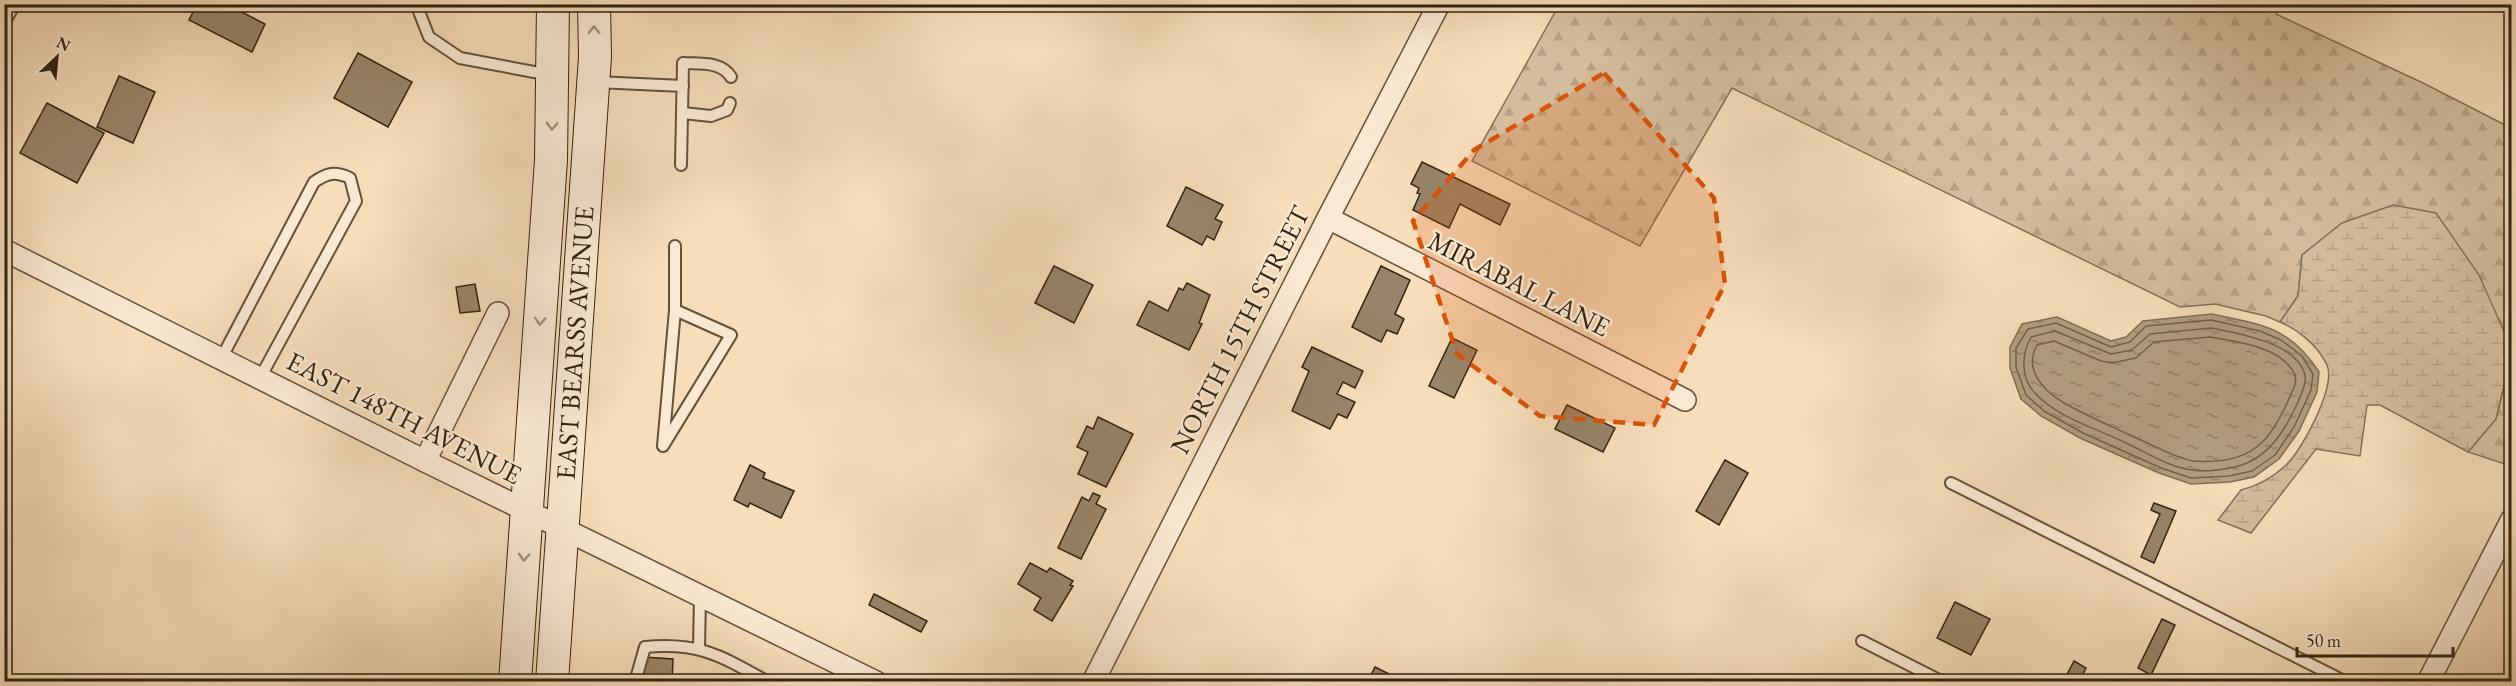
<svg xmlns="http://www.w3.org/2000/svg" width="2516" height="686" viewBox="0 0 2516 686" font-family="'EB Garamond',serif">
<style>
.forest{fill:url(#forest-firs);stroke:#837056;stroke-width:1.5}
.wetland{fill:url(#wetland-marsh);stroke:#837056;stroke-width:1.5}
.water{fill:url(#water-ripples);stroke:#806d53;stroke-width:1.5}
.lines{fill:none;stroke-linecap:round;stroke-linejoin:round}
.shore{stroke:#726048;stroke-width:1.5}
.building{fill:#988468;stroke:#312310;stroke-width:1.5}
.service-casing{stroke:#62523a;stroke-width:14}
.minor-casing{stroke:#62523a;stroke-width:24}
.secondary-casing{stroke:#312310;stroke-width:34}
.service{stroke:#fae9d2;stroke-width:10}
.minor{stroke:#fae9d2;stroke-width:21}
.secondary{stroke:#fae9d2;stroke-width:32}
.oneway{stroke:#a0907b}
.marked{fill:#d6540c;fill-opacity:0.2;stroke:#d6540c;stroke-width:4.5;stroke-dasharray:12 8;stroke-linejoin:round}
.labels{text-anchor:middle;stroke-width:5;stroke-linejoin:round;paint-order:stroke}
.street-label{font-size:27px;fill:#312310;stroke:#fae9d2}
</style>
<defs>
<pattern id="forest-firs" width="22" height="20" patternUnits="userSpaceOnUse" patternTransform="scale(1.5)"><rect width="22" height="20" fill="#d5bd9d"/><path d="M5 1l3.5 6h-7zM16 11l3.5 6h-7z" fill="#b7a286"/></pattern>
<pattern id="wetland-marsh" width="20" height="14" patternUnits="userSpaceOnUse" patternTransform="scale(1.5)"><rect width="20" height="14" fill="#d5bd9d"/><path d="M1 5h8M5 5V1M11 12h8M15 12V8" fill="none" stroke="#b7a286"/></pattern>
<pattern id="water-ripples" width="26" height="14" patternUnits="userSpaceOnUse" patternTransform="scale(1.5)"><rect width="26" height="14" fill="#b49e80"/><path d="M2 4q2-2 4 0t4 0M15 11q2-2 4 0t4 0" fill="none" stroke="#938067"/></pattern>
</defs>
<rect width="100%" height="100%" fill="#f7ddba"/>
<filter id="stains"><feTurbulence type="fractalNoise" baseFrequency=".00333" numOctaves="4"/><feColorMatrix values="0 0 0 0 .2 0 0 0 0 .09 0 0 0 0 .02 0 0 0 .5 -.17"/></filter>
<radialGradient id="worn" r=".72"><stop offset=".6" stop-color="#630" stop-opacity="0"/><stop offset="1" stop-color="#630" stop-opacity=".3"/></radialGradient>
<path class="forest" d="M1559 5H2279L2276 14 2425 84 2511 128V466L2468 452 2496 419 2505 381 2510 345 2302 255 2298 296 2280 322 2266 316 2215 304 2180 307 1732 88 1640 246 1472 161Z"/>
<path class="wetland" d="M2393 205 2436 213 2479 275 2510 345 2505 381 2496 419 2468 452 2380 405H2367L2360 456 2316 449 2251 533 2218 520 2241 490C2257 486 2273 477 2285 466 2302 451 2336 387 2327 365 2318 346 2299 330 2280 322L2298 296 2302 255 2342 223Z"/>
<path class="water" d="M2212 314C2262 325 2289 326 2319 372L2317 392 2299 431 2279 459 2254 477 2230 482 2191 484 2159 473 2080 438 2041 416 2021 399 2010 368V347L2022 324 2057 317 2111 341 2126 337 2143 321Z"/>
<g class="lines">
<g class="shore">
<path d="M2211 320 2260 331 2281 340 2302 356 2313 374 2311 390 2294 427 2275 455 2252 471 2229 476 2191 478 2161 468 2083 433 2044 411 2026 395 2016 367V348L2028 329 2056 323 2111 347 2130 342 2146 326Z"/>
<path d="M2211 328C2237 333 2298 343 2305 375 2307 384 2301 394 2298 402 2284 433 2266 462 2230 468 2219 470 2204 472 2193 470 2170 468 2146 452 2126 443 2096 428 2057 418 2034 392 2020 377 2022 353 2031 337L2055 331 2111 354 2132 350 2150 334Z"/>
<path d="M2210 337C2237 342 2282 346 2295 375 2298 383 2291 393 2288 401 2272 436 2257 458 2216 461 2209 461 2200 462 2193 461 2173 457 2153 445 2134 437 2111 426 2087 416 2064 403 2044 391 2023 370 2037 345L2054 341 2101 361 2112 363 2136 358 2154 342Z"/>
</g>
</g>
<g class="building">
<path d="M197 4H226L265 24 252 52 189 20Z"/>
<path d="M358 53 412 82 388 127 334 98Z"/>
<path d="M119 76 155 92 133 143 97 127Z"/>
<path d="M47 103 104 133 77 183 20 153Z"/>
<path d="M1422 162 1510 204 1500 225 1460 204 1449 228 1413 210 1420 194 1417 193 1419 188 1411 184Z"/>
<path d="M1186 187 1223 205 1215 219 1222 222 1214 240 1207 236 1202 245 1167 226Z"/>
<path d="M1054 266 1093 285 1074 323 1035 303Z"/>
<path d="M1381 266 1410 280 1395 314 1404 319 1397 334 1387 330 1381 342 1352 327Z"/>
<path d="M1187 283 1210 295 1199 323 1202 324 1189 350 1137 325 1149 301 1168 311 1179 288 1183 290Z"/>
<path d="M475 284 480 311 460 313 456 287Z"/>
<path d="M1452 338 1477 350 1454 398 1429 386Z"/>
<path d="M1312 347 1363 371 1355 388 1343 382 1337 394 1355 402 1347 418 1338 414 1330 429 1292 411 1309 371 1302 367Z"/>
<path d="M1567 405 1615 428 1603 452 1555 429Z"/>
<path d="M1098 417 1133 434 1106 487 1078 474 1088 452 1077 447 1087 426 1093 429Z"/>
<path d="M1725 460 1748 473 1719 525 1696 511Z"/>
<path d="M750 465 765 473 763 478 794 491 781 518 750 503 748 507 734 500Z"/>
<path d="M1093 493 1100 496 1096 504 1106 509 1081 559 1058 548 1082 497 1089 501Z"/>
<path d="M2154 503 2176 511 2154 563 2141 557 2160 514 2151 510Z"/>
<path d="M1030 563 1047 572 1050 568 1073 581 1070 585 1073 586 1052 621 1034 610 1041 598 1018 584Z"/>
<path d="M874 594 927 621 921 632 869 605Z"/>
<path d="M1955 602 1990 619 1971 655 1937 638Z"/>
<path d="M2162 619 2175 625 2151 675 2138 668Z"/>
<path d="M643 657 673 659 672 682H641Z"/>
<path d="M2074 661 2086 668 2079 682H2063Z"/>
<path d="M1375 667 1405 682H1379L1370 677Z"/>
</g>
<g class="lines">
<defs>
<g id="service">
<path d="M418 9 429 37 460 58 550 75"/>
<path d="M4 23 15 4"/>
<path d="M596 82 683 86"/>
<path d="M683 113 711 116 727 110 730 103"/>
<path d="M681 165 683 63C700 64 721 61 731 77"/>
<path d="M675 310 731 335 663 446 675 310V246"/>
<path d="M221 359 314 182C327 173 335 171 350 178L356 201 260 378"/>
<path d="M1951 483 2346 682"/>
<path d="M1862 641 1943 682"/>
<path d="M699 648 700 596"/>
<path d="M635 682 645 647C700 642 721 656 768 682"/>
</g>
<g id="minor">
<path d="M1328 218 1685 400"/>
<path d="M4 250 425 461 876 682"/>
<path d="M425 461 498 313"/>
<path d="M1093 682 1328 218 1439 4"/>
<path d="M2428 682 2512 519"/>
</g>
<g id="secondary">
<path d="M515 682 551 160 553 4"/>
<path d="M552 682 595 57 594 4"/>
</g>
</defs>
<use href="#service" class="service-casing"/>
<use href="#minor" class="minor-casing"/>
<use href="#secondary" class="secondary-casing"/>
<use href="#service" class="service"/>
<use href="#minor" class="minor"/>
<use href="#secondary" class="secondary"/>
</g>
<defs><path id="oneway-chevron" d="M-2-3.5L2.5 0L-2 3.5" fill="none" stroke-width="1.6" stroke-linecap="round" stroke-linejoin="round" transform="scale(1.5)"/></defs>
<g class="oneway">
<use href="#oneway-chevron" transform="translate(594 30) rotate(-91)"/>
<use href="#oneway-chevron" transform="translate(552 126) rotate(92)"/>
<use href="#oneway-chevron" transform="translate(540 321) rotate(94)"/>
<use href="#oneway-chevron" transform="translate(524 557) rotate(94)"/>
</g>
<path class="marked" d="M1604 73 1714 198 1725 284 1654 425 1540 416 1457 354 1413 221 1474 150Z"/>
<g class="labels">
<g class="street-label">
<text transform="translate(1519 284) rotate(27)" y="9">MIRABAL LANE</text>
<text transform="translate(1240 330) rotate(-63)" y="9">NORTH 15TH STREET</text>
<text transform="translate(575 343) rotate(-86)" y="9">EAST BEARSS AVENUE</text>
<text transform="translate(404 418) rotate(27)" y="9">EAST 148TH AVENUE</text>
</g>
</g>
<rect width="2516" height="686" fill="none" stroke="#f7ddba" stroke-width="24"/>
<rect x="6" y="6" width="2504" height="674" fill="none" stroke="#312310" stroke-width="3"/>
<rect x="12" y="12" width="2492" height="662" fill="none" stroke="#312310" stroke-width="1.5"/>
<g transform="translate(57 57) rotate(26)" stroke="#fae9d2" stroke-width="4.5" paint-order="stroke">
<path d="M0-4.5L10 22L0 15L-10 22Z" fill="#312310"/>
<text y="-9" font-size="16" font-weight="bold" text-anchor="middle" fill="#312310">N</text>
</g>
<path d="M2297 647v9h156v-9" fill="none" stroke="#312310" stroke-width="3"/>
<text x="2306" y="647" font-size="18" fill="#312310" stroke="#fae9d2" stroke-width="4.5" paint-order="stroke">50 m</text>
<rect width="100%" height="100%" filter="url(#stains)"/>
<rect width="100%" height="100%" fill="url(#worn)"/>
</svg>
